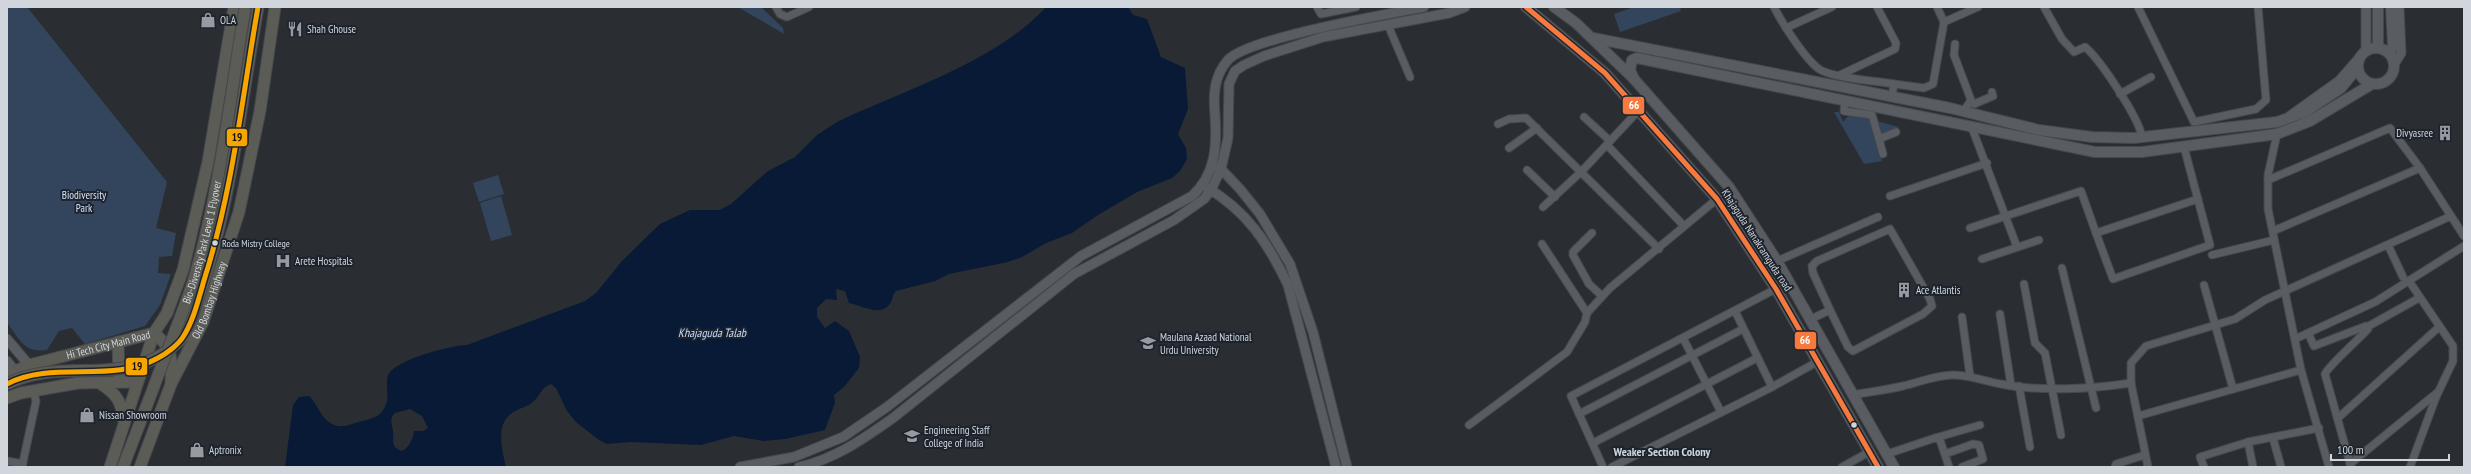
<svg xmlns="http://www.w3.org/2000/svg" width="2471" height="474" viewBox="0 0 2471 474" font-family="'PT Sans Narrow',sans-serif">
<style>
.green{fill:#33445d}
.water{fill:#081a35;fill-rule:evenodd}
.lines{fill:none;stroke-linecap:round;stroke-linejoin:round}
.minor-casing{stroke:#45494d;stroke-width:9}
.tertiary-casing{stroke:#45494d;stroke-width:11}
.secondary-casing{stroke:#45494d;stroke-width:12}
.primary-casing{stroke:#45494d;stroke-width:13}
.minor{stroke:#595c60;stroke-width:7}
.tertiary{stroke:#595c60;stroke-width:9}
.secondary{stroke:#595c60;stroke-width:10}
.primary{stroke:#5b5c56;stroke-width:11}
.primary-bridge-casing{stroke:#45494d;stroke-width:13;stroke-linecap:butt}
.primary-bridge{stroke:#5b5c56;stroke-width:11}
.bus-1-casing{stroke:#1d232d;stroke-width:8}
.bus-2-casing{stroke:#1d232d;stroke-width:8}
.bus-1{stroke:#f6793e;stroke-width:5}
.bus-2{stroke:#f7a600;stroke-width:5}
.bus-dot{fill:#d1d6dc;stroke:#1d232d;stroke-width:1.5}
.labels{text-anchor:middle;stroke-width:4;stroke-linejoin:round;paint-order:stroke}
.bus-label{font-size:10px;fill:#d1d6dc;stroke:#1d232d;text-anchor:start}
.poi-label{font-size:11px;fill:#d1d6dc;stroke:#1d232d;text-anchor:start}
.park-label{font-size:11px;fill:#d2e1fa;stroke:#1d232d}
.street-label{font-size:11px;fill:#d1d6dc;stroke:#1d232d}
.water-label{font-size:12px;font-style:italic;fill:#c3dafe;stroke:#1d232d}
.neighbourhood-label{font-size:12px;font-weight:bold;fill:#d1d6dc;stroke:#1d232d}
.line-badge{stroke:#1d232d;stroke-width:1.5}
.badge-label{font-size:11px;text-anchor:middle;font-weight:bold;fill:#fff}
.pale-badge-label{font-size:11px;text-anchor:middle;font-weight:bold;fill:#111}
</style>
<rect width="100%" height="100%" fill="#2a2e33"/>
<g class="green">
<path d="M7 7H27L167 182 156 228 176 233 172 256 159 257 158 273 171 274 160 305 145 326 85 344 72 328 59 331 47 350C23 353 21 340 7 323Z"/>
<path d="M738 7H761L783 28 784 34Z"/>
<path d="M1634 7H1680L1681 11 1620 32 1614 14Z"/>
<path d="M1834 112H1839L1843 122 1850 114 1899 127 1877 142 1882 161 1864 164Z"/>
<path d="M498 175 504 194 479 202 473 183Z"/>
<path d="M501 196 512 235 491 241 480 203Z"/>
</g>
<path class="water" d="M1046 7H1128L1133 15 1147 19 1161 57 1185 68 1188 109 1178 134 1186 148 1187 159 1180 171 1172 178 1137 192 1098 215 1072 233 1046 243 1022 257 1008 262 949 274 935 281 896 291C892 295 893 301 889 305 878 317 862 305 849 303L845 291 836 289 837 300 826 299 817 308V317L825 328 835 321 849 331 860 357 859 368 844 387 834 395 835 403 825 430 785 439 764 441 734 436 701 445 630 442 607 444 599 440 576 422 567 411 556 388 551 384C542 387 540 395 534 401 528 407 519 408 512 413 495 425 502 450 506 467H285L293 405 299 397 309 396C317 403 320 416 329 422 338 429 346 426 355 423 370 418 382 420 387 401 389 392 384 379 390 372 403 358 448 346 467 345L585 301 596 293 622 261 660 224 690 210H720L731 204 768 171 795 157 817 135 837 122C904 90 996 62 1046 7ZM410 409 422 416 428 428 423 431H414C414 437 408 449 402 451 390 447 394 441 393 431 392 423 389 419 395 413Z"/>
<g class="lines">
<defs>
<g id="minor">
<path d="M776 7 780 14 787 17 809 7"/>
<path d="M1317 7 1321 14 1356 7"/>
<path d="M1774 7C1782 23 1805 59 1819 69 1831 78 1877 81 1894 84"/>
<path d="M1937 7 1944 22"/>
<path d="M2044 7 2062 39 2074 52 2085 47C2100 59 2139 118 2142 137"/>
<path d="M2138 7 2194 122 2256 109 2266 100 2258 7"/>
<path d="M1388 25 1410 77"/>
<path d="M1786 28 1832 7"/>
<path d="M1955 44 1954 55 1971 100 1964 111"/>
<path d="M1840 75 1895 49 1896 43 1877 7"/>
<path d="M2120 94 2151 77"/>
<path d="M1892 97 1894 84 1924 88 1933 84 1944 22 1978 7"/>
<path d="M1845 101 1844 111 1872 115 1879 139 1896 132"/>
<path d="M1974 104 1993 96 1992 92"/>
<path d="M1584 117 1610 141"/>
<path d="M1498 124 1509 119 1526 118 1659 249"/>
<path d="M1972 128 2017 247"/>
<path d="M2277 134 2268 175V209L2301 370 2329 467"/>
<path d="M1879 139 1883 154"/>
<path d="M1607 145 1684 226"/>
<path d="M1509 148 1537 128"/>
<path d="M1527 170 1555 197"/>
<path d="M2268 180 2390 128 2420 168 2464 236"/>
<path d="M1890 196 1987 163"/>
<path d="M1543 207 1582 171 1640 109"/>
<path d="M1970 228 2081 191 2096 233 2198 199"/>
<path d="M2273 231 2420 168"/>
<path d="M1592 233 1573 252V255L1589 284 1602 296"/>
<path d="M2096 233 2113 279 2210 245 2184 147"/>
<path d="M1542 244 1587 313 1610 288 1717 199"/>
<path d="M2388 245 2403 277"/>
<path d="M2212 255 2274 240"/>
<path d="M1982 259 2039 240"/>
<path d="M1777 261 1878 217"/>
<path d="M2062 268 2096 408"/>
<path d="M2409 281 2453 346V361L2436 397 2410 467"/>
<path d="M2024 284 2035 343 2045 353 2061 435"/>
<path d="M2204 285 2233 389"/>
<path d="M1735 311 1772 387"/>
<path d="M2000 314 2011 385"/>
<path d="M1962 317 1970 376"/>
<path d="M1809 320 1830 310 1813 273 1812 266 1817 261 1890 229 1930 299 1932 306 1923 314 1853 351 1848 347 1830 310"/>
<path d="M2367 327 2419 298"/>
<path d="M2308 333 2314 346 2366 326 2368 329C2360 338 2328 366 2325 374L2351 467"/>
<path d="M1683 338 1721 412"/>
<path d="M2295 339 2375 302 2464 246"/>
<path d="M2019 386 2030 447"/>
<path d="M1852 395C1869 392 1886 390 1903 386 1920 382 1936 375 1953 375 1970 375 1984 381 2001 384 2040 392 2091 389 2131 383"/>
<path d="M1579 414 1743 329"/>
<path d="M2138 416 2301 370"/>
<path d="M2338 418 2439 327"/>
<path d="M1469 425 1567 352 1585 322 1587 313"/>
<path d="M1935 438 1980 425"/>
<path d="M2273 438 2281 467"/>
<path d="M2248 442 2253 467"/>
<path d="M1593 443 1757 358"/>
<path d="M1887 454 1935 438 1940 440 1949 467"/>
<path d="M1945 454 1973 444 1979 445 1983 459 1962 467"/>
<path d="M7 461 23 464"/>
<path d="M2350 464 2438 392"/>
<path d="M22 467 36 401 33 390"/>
<path d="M1603 467 1571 396 1789 282"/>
<path d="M1612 467 1772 387 1817 362"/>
<path d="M1842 467 1869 452"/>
<path d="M2115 467 2116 464 2145 455"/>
<path d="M2148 467 2131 383V363L2146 346 2235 319 2265 300 2451 216"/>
<path d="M2204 467 2200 457 2248 442 2319 428"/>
</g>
<g id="tertiary">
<path d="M2366 51V7"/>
<path d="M2394 64 2401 53 2399 7"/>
<path d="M2290 116 2339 81 2360 57"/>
<path d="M1217 167 1221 169 1240 189 1260 214 1290 264 1313 332 1347 467"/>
<path d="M1206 187C1247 211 1268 243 1288 285L1336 467"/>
<path d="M7 339 29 365"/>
<path d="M7 361 15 371"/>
<path d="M740 467 794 457 843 437 887 407 1081 256 1192 196C1216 174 1217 146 1215 115 1213 94 1214 76 1228 60 1248 38 1388 14 1424 7"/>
<path d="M799 467C835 459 863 439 893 418L1074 274 1174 220 1204 199 1211 190 1221 169 1228 138 1229 84 1235 71 1244 65 1264 56 1323 37 1449 13 1465 7"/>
</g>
<g id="secondary">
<path d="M1526 7 1605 73 1717 199 1776 289 1878 467"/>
<path d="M1554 7 1576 23 1634 79 1729 187 1777 261 1894 467"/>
<path d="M2378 7V48"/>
<path d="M1593 38 1950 108 2039 130 2092 137 2134 138 2277 122 2305 112 2341 88 2358 67"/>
<circle cx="2376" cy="66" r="18"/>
<path d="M2389 53 2393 46 2391 7"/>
<path d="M1634 79 1630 70 1632 60 1637 58 2095 152H2142L2277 134 2310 121 2372 84"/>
</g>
<g id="primary">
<path d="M154 333C173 348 172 359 171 382"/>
<path d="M183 337C229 232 238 119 258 7"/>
<path d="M118 342 119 377"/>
<path id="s1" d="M7 375 29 365 154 333"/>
<path d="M101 384C115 393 122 401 123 419"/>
<path d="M7 398 21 393 78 383 137 382"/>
<path d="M110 467 154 333 167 313 183 270 208 162 234 7"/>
<path d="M123 467 153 389"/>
<path id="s2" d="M140 467 171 384 203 322 239 212 260 111 275 7"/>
</g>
</defs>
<use href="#minor" class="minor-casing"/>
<use href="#tertiary" class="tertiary-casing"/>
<use href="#secondary" class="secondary-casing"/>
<use href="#primary" class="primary-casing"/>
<use href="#minor" class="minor"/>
<use href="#tertiary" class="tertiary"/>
<use href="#secondary" class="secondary"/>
<use href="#primary" class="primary"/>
<defs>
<g id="primary-bridge">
<path d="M7 384C65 354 131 393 183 337"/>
<path id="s3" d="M153 389C166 353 182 316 194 279 220 191 230 98 245 8"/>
</g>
</defs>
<use href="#primary-bridge" class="primary-bridge-casing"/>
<use href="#primary-bridge" class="primary-bridge"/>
<defs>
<path id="bus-1" d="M1526 7 1605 73 1717 199 1776 289 1878 467"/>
<path id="bus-2" d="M7 384C53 360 112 384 158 358 166 354 178 345 183 337 194 320 199 297 205 277 233 189 242 98 258 7"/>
</defs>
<use href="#bus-1" class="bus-1-casing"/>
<use href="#bus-2" class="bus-2-casing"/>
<use href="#bus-1" class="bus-1"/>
<use href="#bus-2" class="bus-2"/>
</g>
<defs>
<symbol id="shop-bare" viewBox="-9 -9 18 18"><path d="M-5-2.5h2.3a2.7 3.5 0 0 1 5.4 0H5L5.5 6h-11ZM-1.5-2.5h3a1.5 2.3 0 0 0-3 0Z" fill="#979ba1" stroke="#1d232d" stroke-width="2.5" paint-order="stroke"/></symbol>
<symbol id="restaurant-bare" viewBox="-9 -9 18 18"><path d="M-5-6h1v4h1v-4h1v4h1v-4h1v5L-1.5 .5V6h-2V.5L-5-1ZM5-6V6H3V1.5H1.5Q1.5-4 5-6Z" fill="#979ba1" stroke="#1d232d" stroke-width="2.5" paint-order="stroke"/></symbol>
<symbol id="building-bare" viewBox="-9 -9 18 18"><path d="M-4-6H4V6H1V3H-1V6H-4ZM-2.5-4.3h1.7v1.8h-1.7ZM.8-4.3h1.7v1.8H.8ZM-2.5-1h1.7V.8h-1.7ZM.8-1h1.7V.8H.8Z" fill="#979ba1" stroke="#1d232d" stroke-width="2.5" paint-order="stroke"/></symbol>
<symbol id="hospital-bare" viewBox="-9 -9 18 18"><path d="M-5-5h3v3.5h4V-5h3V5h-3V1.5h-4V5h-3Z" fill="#979ba1" stroke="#1d232d" stroke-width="2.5" paint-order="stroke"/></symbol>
<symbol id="university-bare" viewBox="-9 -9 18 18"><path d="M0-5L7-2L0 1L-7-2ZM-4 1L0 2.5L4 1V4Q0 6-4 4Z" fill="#979ba1" stroke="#1d232d" stroke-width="2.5" paint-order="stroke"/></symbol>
</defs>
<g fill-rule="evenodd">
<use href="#shop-bare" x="197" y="9" width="22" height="22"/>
<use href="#restaurant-bare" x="284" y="18" width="22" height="22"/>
<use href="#building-bare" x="2434" y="122" width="22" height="22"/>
<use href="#hospital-bare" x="272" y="250" width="22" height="22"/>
<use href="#building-bare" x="1893" y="279" width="22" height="22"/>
<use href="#university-bare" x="1137" y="332" width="22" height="22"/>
<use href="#shop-bare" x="76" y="404" width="22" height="22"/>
<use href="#university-bare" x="901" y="425" width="22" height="22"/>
<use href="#shop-bare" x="186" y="439" width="22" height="22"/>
</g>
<g class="bus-dot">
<circle cx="215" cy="243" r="3.5"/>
<circle cx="1854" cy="425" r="3.5"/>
</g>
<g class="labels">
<g class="bus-label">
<text x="222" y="247">Roda Mistry College</text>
</g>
<g class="poi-label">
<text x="220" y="24">OLA</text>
<text x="307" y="33">Shah Ghouse</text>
<text x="2433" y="137" text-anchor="end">Divyasree</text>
<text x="295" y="265">Arete Hospitals</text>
<text x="1916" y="294">Ace Atlantis</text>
<text x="1160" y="341">Maulana Azaad National<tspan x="1160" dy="13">Urdu University</tspan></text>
<text x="99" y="419">Nissan Showroom</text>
<text x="924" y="434">Engineering Staff<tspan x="924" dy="13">College of India</tspan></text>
<text x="209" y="454">Aptronix</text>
</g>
<g class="park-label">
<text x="84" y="199">Biodiversity<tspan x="84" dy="13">Park</tspan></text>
</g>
<g class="street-label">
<text transform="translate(1757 240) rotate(57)" y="4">Khajaguda Nanakramguda road</text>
<text dy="4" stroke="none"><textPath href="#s3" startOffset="155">Bio-Diversity Park Level 1 Flyover</textPath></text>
<text dy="4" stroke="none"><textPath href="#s2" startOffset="181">Old Bombay Highway</textPath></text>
<text dy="4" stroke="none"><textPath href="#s1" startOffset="106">Hi Tech City Main Road</textPath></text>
</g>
<g class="water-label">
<text x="712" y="337">Khajaguda Talab</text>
</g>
<g class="neighbourhood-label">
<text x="1662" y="456">Weaker Section Colony</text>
</g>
</g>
<g class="line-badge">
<rect x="1622" y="96" width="23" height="19" rx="4" fill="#f6793e"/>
<rect x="226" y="128" width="22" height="19" rx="4" fill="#f7a600"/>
<rect x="1794" y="331" width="23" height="19" rx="4" fill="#f6793e"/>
<rect x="125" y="357" width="23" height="19" rx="4" fill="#f7a600"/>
</g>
<g class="badge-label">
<text x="1634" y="109">66</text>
<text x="1805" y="344">66</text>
</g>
<g class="pale-badge-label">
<text x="237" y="141">19</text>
<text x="137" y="370">19</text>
</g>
<rect width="2471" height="474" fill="none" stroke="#d1d6dc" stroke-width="16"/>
<path d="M2331 454v6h118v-6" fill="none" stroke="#d1d6dc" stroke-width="2"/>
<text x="2337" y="454" font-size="12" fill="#d1d6dc" stroke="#1d232d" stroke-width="3" paint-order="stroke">100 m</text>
</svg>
